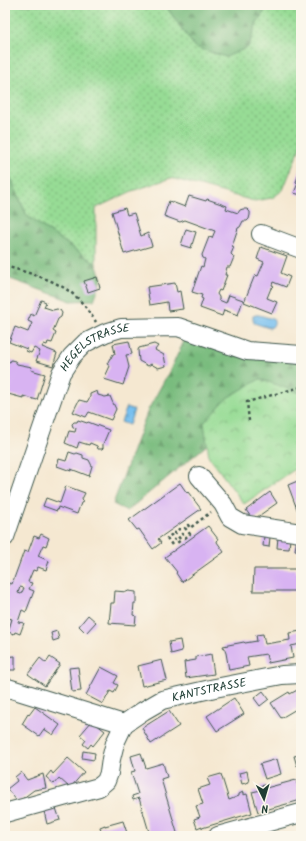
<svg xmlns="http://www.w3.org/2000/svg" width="306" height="841" viewBox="0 0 306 841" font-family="Kalam,sans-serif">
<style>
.grass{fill:url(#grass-dots);stroke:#5b8c64}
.forest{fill:url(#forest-firs);stroke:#4c7c59}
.park{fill:url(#park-crowns);stroke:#5b8c64}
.water{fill:url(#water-ripples);stroke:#4b7e92}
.building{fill:#d8b3f2;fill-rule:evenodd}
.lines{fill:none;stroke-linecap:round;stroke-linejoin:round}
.minor-casing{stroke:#3f574c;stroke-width:20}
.path{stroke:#3f574c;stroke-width:2.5;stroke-dasharray:3 3;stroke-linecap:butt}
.minor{stroke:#fff;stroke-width:18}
.labels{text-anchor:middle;stroke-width:3;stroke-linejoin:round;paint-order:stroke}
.street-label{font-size:12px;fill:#1f3d34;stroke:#fbf7ec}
</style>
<defs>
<pattern id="grass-dots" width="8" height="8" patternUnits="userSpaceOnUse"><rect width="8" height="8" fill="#97dc95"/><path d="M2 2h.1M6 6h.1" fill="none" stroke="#7bb47a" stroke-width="1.8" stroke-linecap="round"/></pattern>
<pattern id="forest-firs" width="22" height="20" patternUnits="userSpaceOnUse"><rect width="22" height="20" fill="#79bc7e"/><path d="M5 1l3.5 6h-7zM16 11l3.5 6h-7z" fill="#639a68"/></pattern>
<pattern id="park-crowns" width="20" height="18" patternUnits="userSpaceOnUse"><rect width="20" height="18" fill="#97dc95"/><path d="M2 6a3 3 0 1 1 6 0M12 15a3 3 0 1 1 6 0" fill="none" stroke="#7bb47a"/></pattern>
<pattern id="water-ripples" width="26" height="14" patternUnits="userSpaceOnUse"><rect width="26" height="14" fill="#77c0f0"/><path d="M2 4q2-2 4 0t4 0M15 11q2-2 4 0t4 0" fill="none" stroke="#619dc3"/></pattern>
</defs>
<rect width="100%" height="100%" fill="#fbf7ec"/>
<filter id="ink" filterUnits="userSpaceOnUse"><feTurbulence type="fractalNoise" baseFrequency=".025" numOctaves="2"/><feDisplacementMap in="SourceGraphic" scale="8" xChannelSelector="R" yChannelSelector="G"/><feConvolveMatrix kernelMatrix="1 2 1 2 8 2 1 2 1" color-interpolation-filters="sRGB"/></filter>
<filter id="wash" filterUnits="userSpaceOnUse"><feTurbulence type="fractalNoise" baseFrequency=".012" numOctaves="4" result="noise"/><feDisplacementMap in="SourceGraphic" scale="16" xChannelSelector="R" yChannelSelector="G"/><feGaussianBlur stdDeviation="0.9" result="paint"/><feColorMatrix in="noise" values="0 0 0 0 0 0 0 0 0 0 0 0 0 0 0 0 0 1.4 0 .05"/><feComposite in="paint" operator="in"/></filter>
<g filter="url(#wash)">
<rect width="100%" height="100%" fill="#f5e8d1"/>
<path class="grass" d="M5 5H165L195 47H248L257 22 269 5H301V145L283 190 272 198 254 201 171 178 132 191 96 208V264L27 216 5 165Z"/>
<g class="forest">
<path d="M165 5H269L257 22 248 47 226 57 195 47Z"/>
<path d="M5 165 27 216 96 264 102 279 94 300 71 301 5 277Z"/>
<path d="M186 337 301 363V392H297L260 379 227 398 204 423 207 445 127 511 113 504 148 410 170 370Z"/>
</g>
<path class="park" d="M260 379 297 392H301V465L244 504 209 457 204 423 227 398Z"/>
<g class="water">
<path d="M256 315H259L273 319C275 323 274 324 272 327L269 328 254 323 253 320V316Z"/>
<path d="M127 407 134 410 129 425 121 422Z"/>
</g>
<g id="blocks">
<g class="building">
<path d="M301 168V195L294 193 298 183 296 182Z"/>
<path d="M189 196 206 201 207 199 227 206 226 209 238 213 240 210 243 209H247L250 212V215L249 219 247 221H243L240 227 238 228 232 246 234 247 231 254 234 257 230 267H227L225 275H227L221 291 219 290 217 294 219 297V300L226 303 229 295 243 300 238 315 224 310 222 316 200 308 203 299 201 298 202 295 192 292 201 266 203 267 205 259 203 258 202 255 209 237 212 238 215 231 185 220 180 222 164 216 169 201 185 207Z"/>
<path d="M125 208 127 215 134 213 141 236 148 233 152 246 124 254 112 212Z"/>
<path d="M186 229 196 232 191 248 181 245Z"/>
<path d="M261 247 287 256 281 273 290 277 286 287 273 282 272 285 274 286 272 288H271L267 298 277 302 272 313 244 302 255 275 258 276 264 262 257 259Z"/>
<path d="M97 277 100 288 88 292 84 281Z"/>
<path d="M175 283 177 292 180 291 183 309 168 311 167 302 150 305 147 287Z"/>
<path d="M41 300 46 302 44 307 53 310 57 309 60 310 62 313 61 317 58 319 53 331 56 333 52 343 48 342 47 345 44 344 42 347 57 353 53 366 36 361 40 351 34 348 31 353 26 351 27 349 9 342 15 327 28 332 32 323 28 321 31 314 34 316Z"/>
<path d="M129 341 132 354 126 355 129 367 123 385 104 379 110 366 107 364 110 358H111L113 354H115L113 344Z"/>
<path d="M154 344 158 346 155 350 164 355 166 366 158 368 151 364 148 366 139 361 138 350 139 348Z"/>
<path d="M5 360 10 362 11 360 15 361 17 364 32 367 31 370 45 374 37 400 23 396V398L8 394 5 395Z"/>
<path d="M97 391 98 395 105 397 110 396 112 401 116 409 111 420 89 412 86 417 73 412 79 400 87 402 90 397V394Z"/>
<path d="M78 420 87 423 88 422 109 430 103 444V448L102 449H98L97 446 90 443 89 445 79 442 77 448 65 443 69 431 75 432 76 428 73 427 72 424 74 422H77Z"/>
<path d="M69 452 75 454 77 453 83 455V458L89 460 92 466 89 476 71 469V471L57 466 59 459 66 461Z"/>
<path d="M301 472V520L288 485 300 480 297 474Z"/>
<path d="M180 483 187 493 188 492 201 509 158 539 161 543 153 549 139 529 137 530 129 520Z"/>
<path d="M66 486 85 493 82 499 83 502 81 503 77 514 58 507 57 511 43 506 46 498 60 503Z"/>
<path d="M270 492 277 503 253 520 246 510Z"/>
<path d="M208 526 218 539 217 542 224 552 182 582 176 573 177 572 165 557Z"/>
<path d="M41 534 49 538 46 546 43 545 38 556 49 561 46 570 38 567 36 571 33 570 28 582 32 583 29 589 34 591 26 612 22 610 18 622 24 623 20 634 15 632 14 634 8 632 12 619 5 617V595L9 583 12 584 24 551 28 552 34 536 39 538ZM20 587 24 588 21 594 18 593Z"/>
<path d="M264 536 270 537 269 547 263 546Z"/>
<path d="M278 537 290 539 289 549 277 548Z"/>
<path d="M297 539H301V551L295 550Z"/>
<path d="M254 569H296V572H301V591H253Z"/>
<path d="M115 591 127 592 128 591 136 592V603H134L133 615 136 616 135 625 109 623 111 603H114Z"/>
<path d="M88 615 96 622 86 633 79 626Z"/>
<path d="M57 631 59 639 53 641 51 633Z"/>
<path d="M301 631V644L291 646 293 658 268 663 266 654 247 657 249 666 229 670 226 653 223 646 244 642 245 643 257 641 256 635 263 634 265 644 290 640 289 633Z"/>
<path d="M180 640 182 651 171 654 169 642Z"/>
<path d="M211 654 214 674 186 678 184 662 196 660V657Z"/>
<path d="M15 656V670H5V657Z"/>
<path d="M50 657 60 664 45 686 28 674 40 658 46 663Z"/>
<path d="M162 660 167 680 142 686 138 666Z"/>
<path d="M78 667 81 691 72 692 69 668Z"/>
<path d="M101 667 118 676 114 683 118 685 114 693 110 691 103 704 86 695Z"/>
<path d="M301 688V709L300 710 298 708 281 718 271 703 289 692 290 694Z"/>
<path d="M263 691 269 699 260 706 254 698Z"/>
<path d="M234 698 244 714 217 731 207 716Z"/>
<path d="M35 707 60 725 53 735 44 729 39 736 22 724 28 714 29 715Z"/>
<path d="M169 711 179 726 151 744 142 728Z"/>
<path d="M92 721 105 731 93 746 91 744 88 748 83 744 86 740 80 735Z"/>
<path d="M83 751 95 753 94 760 82 758Z"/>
<path d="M141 753 146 768 163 763 167 777 161 779 178 836H135L149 832 139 798 133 800 132 796 138 794 131 772 135 771 131 756Z"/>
<path d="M299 755 301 759V765L297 766 294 756Z"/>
<path d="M68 758 84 772 70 788 59 778 54 784 46 777 51 771 53 774Z"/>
<path d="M277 759 281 774 265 779 260 764Z"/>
<path d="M247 771 249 782 242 784 239 773Z"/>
<path d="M21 772 27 780 43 774 46 788 34 790 18 802 7 789 17 781 15 777Z"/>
<path d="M221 774 229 800 239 796V794L243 792V795L247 794 252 813 202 828V826L197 828 194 819 200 817 196 806 203 804 198 789 210 785 207 778Z"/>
<path d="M296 780 301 797V800L258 812 252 792 261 790 260 786 265 785 266 788Z"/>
<path d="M56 808 60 820 47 824 44 811Z"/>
<path d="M123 821 128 836H102L100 827 105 825V826Z"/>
</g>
</g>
</g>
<g filter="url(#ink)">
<use href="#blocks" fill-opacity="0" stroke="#3f574c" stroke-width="1"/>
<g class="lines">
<defs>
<g id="minor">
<path d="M261 234 301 249"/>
<path d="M199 476 223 504 230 517 242 524 301 533"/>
<path id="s1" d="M5 537 61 373 72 356 85 343 105 333 121 328 178 327 247 351 301 355"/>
<path d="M5 687 124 724"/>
<path id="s2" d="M5 813 99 787 106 781 109 773 111 759 115 743 124 724 143 711 162 700 215 688 282 675 301 674"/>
<path d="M218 836 301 813"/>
</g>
</defs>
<use href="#minor" class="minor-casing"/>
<g class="path">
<path d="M5 266C32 274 64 281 83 304 88 310 92 316 96 322"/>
<path d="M249 421 247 402 301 387"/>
<path d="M172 545 167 538 171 535 177 543 181 540 175 533 179 529 185 538 190 534 185 528 188 525 190 528 211 512"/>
</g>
<use href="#minor" class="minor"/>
</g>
</g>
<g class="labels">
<g class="street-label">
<text dy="4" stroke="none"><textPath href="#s1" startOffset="218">HEGELSTRASSE</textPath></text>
<text dy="4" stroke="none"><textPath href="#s2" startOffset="260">KANTSTRASSE</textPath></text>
</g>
</g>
<rect width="306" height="841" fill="none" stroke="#fbf7ec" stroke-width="20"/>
<g transform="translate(264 799) rotate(175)" stroke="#fbf7ec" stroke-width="3" paint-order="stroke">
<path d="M0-3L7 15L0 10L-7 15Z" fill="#1f3d34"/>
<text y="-6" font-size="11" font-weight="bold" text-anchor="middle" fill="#1f3d34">N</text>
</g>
</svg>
